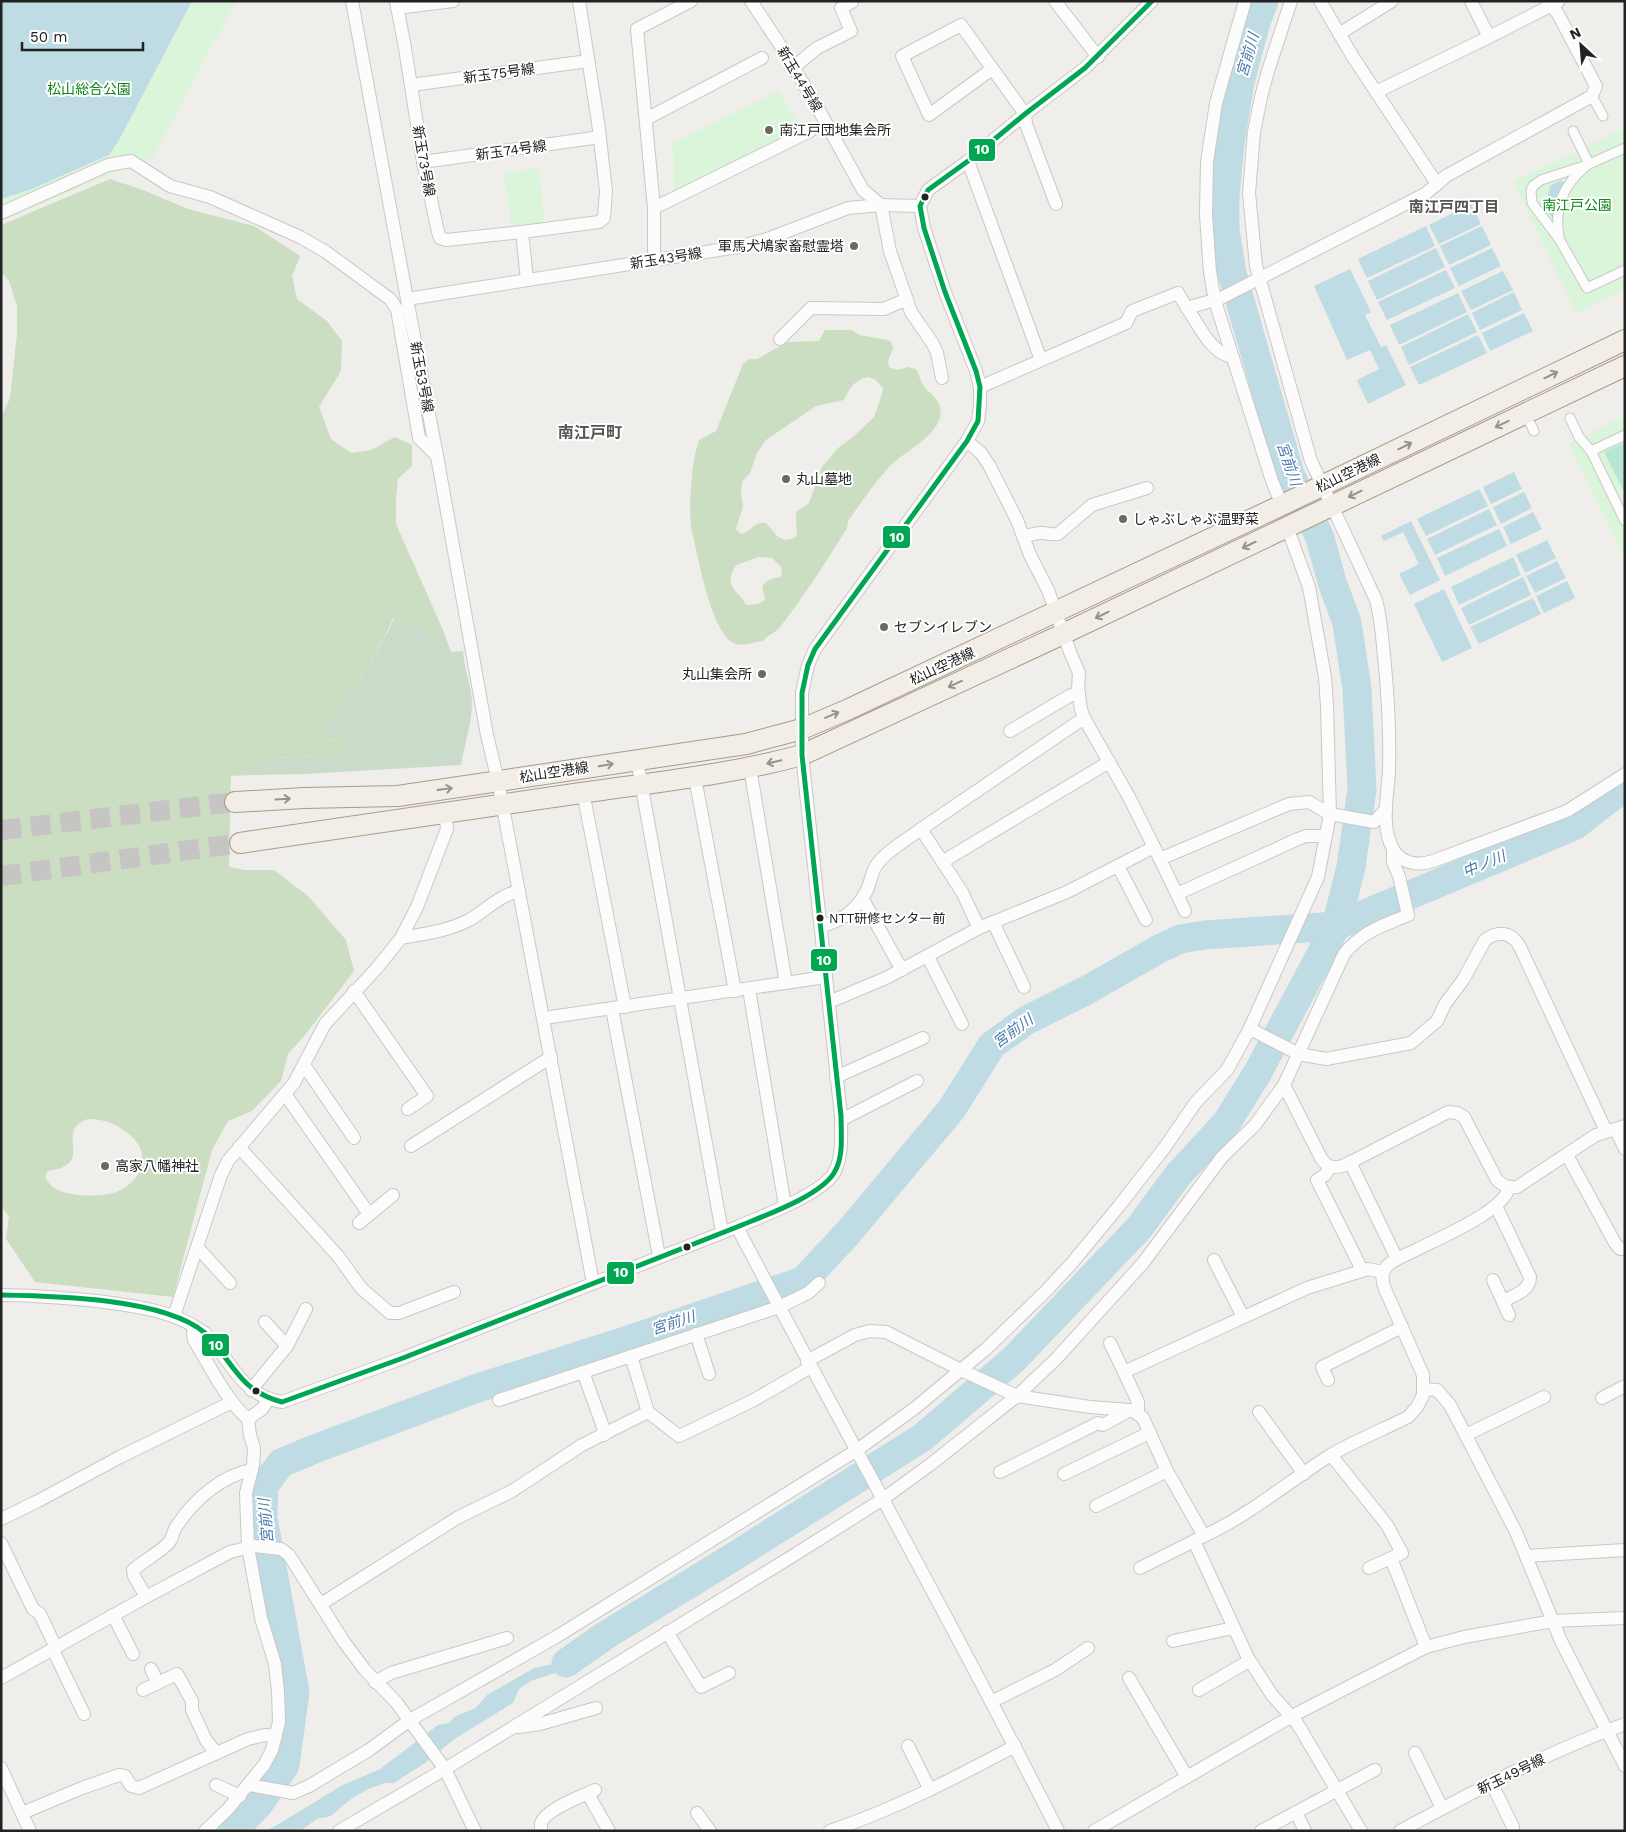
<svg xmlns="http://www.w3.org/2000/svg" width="1626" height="1832" viewBox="0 0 1626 1832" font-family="'Work Sans','Noto Sans JP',sans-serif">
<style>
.forest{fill:#cbdec1;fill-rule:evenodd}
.cemetery{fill:#cadbca}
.park{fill:#daf5da}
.pitch{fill:#b7e6d2}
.water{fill:#bfdbe3}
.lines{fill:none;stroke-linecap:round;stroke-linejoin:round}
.river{stroke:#bfdbe3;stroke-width:29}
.primary-tunnel{stroke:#c7c5c3;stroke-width:20;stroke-dasharray:20 10;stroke-linecap:butt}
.pedestrian-casing{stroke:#c9c8c7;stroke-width:11}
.minor-casing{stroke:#c9c8c7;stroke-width:14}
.primary-casing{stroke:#a79c86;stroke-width:22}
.pedestrian{stroke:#fdfcfc;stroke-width:9}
.minor{stroke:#fdfcfc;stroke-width:12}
.primary{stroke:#f3ede7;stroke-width:20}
.bus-1-casing{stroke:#fff;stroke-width:9}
.bus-1{stroke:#00a651;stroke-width:5}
.oneway{stroke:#95928e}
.poi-dot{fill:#6a6968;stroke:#fff;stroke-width:2}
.bus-dot{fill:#222;stroke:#fff;stroke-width:2}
.labels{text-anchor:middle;stroke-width:4;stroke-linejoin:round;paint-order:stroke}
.bus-label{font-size:13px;fill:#222;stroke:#fff;text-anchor:start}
.street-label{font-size:14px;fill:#222;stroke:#fff}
.park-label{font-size:14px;fill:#0c8416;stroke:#fff}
.poi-label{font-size:14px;fill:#222;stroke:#fff;text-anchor:start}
.water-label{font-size:15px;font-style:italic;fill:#4a7aab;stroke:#fff}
.neighbourhood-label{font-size:15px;font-weight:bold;fill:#555;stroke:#fff}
.quarter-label{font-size:16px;font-weight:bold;fill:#555;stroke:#fff}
.line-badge{stroke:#fff;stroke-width:2}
.badge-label{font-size:14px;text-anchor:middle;font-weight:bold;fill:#fff}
</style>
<rect width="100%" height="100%" fill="#f0eeeb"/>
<g class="forest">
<path d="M110 179 143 190 188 209 254 226 300 256 292 276 297 299 327 321 342 341 341 371 319 407 331 439 351 453 371 450 395 437 412 445V466L398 479 396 498V524L443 630 429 637 415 627 394 617C376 658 349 695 323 732L324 739 346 740 344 755 270 758 254 766 251 775 231 776 229 867 245 870H274L308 896 346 940 354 971 305 1035 288 1054 281 1081 252 1111 228 1121 212 1150 173 1297 35 1282 6 1239 9 1216 1 1206V417L10 398 17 334V306L9 281 1 272V225ZM88 1119C105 1119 117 1124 130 1135 151 1153 144 1177 121 1190 106 1198 73 1197 58 1190 51 1187 48 1182 45 1176L48 1171C55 1170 65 1168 70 1162 80 1149 61 1128 88 1119Z"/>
<path d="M825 330H852L859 335 888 340 891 342 893 349 888 361 889 367 898 370 908 367 916 369C919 374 920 381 924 386 929 393 938 398 940 407 946 434 902 452 888 468 873 485 861 503 848 521L847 528C826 562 805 595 780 627 776 633 768 634 763 641 756 642 743 646 736 644 711 637 697 551 691 527 689 504 691 462 699 440L716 431 743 364 750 359H757L787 342 819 341ZM868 377 876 380 883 388 882 394 874 417 853 437 838 448 822 467 809 503 796 512C795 521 798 528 796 537 779 545 777 534 766 523 754 521 751 532 741 534L736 529 743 507 741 492 742 482 750 473 757 453 766 440 816 406 844 400C850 388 854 380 868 377ZM759 557 772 558 782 568 781 577C774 578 765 580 762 587L765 597 764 601 757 604 747 605C744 602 742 598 739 595 729 586 728 577 736 565Z"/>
</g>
<path class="cemetery" d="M395 617 415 627 422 624 429 637 443 630 451 652 463 651C464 669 472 686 472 704 472 722 464 747 461 765L304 774 251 775 254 766 270 758 344 755 345 740 324 739 323 732C349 695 376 658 395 617Z"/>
<g class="park">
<path d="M1 1H236L153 157 1 221Z"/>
<path d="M779 91 804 132 674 199 673 143Z"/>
<path d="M1625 128V289L1576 313 1513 182Z"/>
<path d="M540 168 544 226 512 228 504 173Z"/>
<path d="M1625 416V560L1569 444Z"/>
</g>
<path class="pitch" d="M1625 442V494L1604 452Z"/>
<g class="water">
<path d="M1 1H192L119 140 109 155 32 189 1 199Z"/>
<path d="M1561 180 1565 183 1555 202 1553 219 1544 206 1551 185Z"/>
<path d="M1471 204 1481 224 1439 244 1429 225Z"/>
<path d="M1426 226 1435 246 1367 278 1358 259Z"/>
<path d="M1482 226 1491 245 1449 265 1440 246Z"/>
<path d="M1436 248 1445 267 1377 300 1368 281Z"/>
<path d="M1492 248 1501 266 1459 286 1450 268Z"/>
<path d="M1350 269 1371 312 1365 315 1381 347 1386 345 1406 385 1368 404 1357 380 1379 369 1370 350 1347 360 1314 286Z"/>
<path d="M1446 270 1455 288 1387 320 1378 302Z"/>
<path d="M1503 271 1513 290 1471 310 1461 291Z"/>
<path d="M1514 292 1522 310 1480 330 1472 313Z"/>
<path d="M1458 293 1467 312 1399 345 1390 325Z"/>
<path d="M1524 313 1533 331 1490 351 1482 333Z"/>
<path d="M1468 314 1477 332 1409 365 1401 347Z"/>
<path d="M1478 335 1487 353 1419 385 1410 367Z"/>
<path d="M1514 472 1522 489 1491 504 1483 487Z"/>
<path d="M1479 489 1488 506 1426 536 1417 519Z"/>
<path d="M1524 492 1532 508 1501 524 1493 507Z"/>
<path d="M1489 509 1497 525 1435 555 1427 539Z"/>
<path d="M1533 512 1542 529 1511 544 1503 527Z"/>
<path d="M1411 521 1440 580 1410 595 1399 574 1419 564 1403 532 1384 541 1381 536Z"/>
<path d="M1499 529 1507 546 1445 576 1437 558Z"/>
<path d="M1547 540 1556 558 1525 573 1516 555Z"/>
<path d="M1513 557 1521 575 1459 605 1451 587Z"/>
<path d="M1557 561 1566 578 1535 593 1526 576Z"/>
<path d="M1523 577 1531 595 1469 625 1461 608Z"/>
<path d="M1567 581 1575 598 1544 613 1536 596Z"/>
<path d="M1444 589 1472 648 1442 662 1414 604Z"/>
<path d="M1533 598 1541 614 1479 644 1470 627Z"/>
<path d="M593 1640 599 1642 585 1655 558 1672 531 1681 519 1689 513 1703 453 1740 425 1763 394 1783H385L368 1789 351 1799 331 1816 317 1819 300 1831H267L341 1786 380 1769 438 1725 448 1723 456 1716 476 1708 487 1695 534 1668 559 1663Z"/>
</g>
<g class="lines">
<g class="river">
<path d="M566 1663 606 1635 730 1559 923 1437 1014 1359 1139 1228 1178 1175 1227 1122 1258 1072 1336 926 1351 867 1362 789 1357 689 1347 623 1332 582 1320 538 1290 474 1232 273 1225 230V195L1230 143 1240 82 1256 22 1264 1"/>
<path d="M233 1831 259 1804 285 1765 295 1692 263 1518 264 1486 281 1463 317 1448 475 1389 622 1342 803 1281 847 1234 951 1110 992 1045 1027 1020 1087 990 1159 949 1180 939 1205 935 1336 926 1574 826C1591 814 1606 798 1625 789"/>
</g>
<g class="primary-tunnel">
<path d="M1 830 235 802"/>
<path d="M1 876 240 843"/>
</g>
<defs>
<g id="pedestrian">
<path d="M1592 96 1603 116"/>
<path d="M1573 131 1589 164"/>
<path d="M1625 148 1587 165 1541 180 1533 186 1531 191 1532 203 1559 239 1587 288 1625 270"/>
<path d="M1559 237C1554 209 1563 185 1585 167"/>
<path d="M1525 413 1534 431 1533 430"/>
<path d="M1570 418 1579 437 1591 451"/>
<path d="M1625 435 1591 451 1625 521"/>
</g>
<g id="minor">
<path d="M352 1 407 299 437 456"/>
<path d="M396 1 405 48 423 162 438 232 440 238 446 240 522 232 599 222 604 218 606 191 598 122 579 1"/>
<path d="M751 1 780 45 815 103 863 190 881 205 890 251 911 312 933 344 937 353 942 378"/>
<path d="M1055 1 1098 57"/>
<path d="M1245 1 1216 103 1207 162 1206 215 1210 272 1215 301 1272 481 1282 505"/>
<path d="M1291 1 1268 71 1261 97 1254 132 1249 193 1256 266 1311 461 1376 600C1381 618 1382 637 1384 656 1388 694 1390 732 1389 770 1388 795 1380 826 1393 849 1401 864 1419 866 1433 861L1567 811 1625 774"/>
<path d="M1471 1 1489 37"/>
<path d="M397 8 453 1"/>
<path d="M1339 34 1392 1"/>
<path d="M794 67 817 48 851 31 841 8 852 2"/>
<path d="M992 69 929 115 902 56 961 25 1025 114 1026 124 1056 204"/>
<path d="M411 85 588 61"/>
<path d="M1376 92 1489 37 1558 2"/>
<path d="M646 119 762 58"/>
<path d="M968 161 1041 360"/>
<path d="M423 162 600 137"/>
<path d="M1437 184 1446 176 1592 96 1596 86 1558 14 1548 1"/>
<path d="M654 208 810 131"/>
<path d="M1 213 108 165 131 161 170 186 210 197 300 237 326 252 390 299 397 309 419 438 437 456 487 735 498 781 593 1283"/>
<path d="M522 232 527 280"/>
<path d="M654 259V208L637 29 691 1"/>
<path d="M407 299 738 247 767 239 848 208 881 205 920 206"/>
<path d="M1187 308C1199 325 1211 354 1233 357"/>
<path d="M780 339 811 308 884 309 907 299"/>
<path d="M980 387 1126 323 1132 311 1178 293 1187 308 1221 298 1425 194 1437 184 1353 57 1320 1"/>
<path d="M967 441 981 453 989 465 1017 520 1030 555 1048 590 1070 652 1079 673 1078 689 1081 709 1084 718 1129 797 1154 847"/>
<path d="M1023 537C1029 535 1035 533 1041 533 1047 533 1052 535 1058 534L1092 505 1147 488"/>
<path d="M1010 731 1071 695 1079 693"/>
<path d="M637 760 722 1232"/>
<path d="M750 768 786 983"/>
<path d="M695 778 735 991"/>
<path d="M583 792 625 1007"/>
<path d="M1160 859 1185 911"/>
<path d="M942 862 1109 762"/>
<path d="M1118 866 1146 920"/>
<path d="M1177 894 1298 839 1306 836H1325"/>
<path d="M862 898 902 970"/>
<path d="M993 922 1024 987"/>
<path d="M821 926C840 922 857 910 866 892 871 883 871 871 878 863 888 850 908 839 921 829"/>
<path d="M979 928 962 892 921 829 1084 718"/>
<path d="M401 938C424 934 448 931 469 920 486 910 500 895 519 891"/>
<path d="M928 957 962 1024"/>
<path d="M749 989 785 1206"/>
<path d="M354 991 427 1096 408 1109"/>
<path d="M829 1002 886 978 979 928 1067 892 1154 847 1160 859 1289 804 1309 802 1330 814 1374 822 1386 809"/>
<path d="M612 1009 659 1256"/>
<path d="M544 1018 826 977"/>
<path d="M1249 1030 1256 1032 1299 1054 1326 1059 1411 1043 1437 1021 1445 1004 1463 980 1485 940C1499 930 1512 932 1520 947L1606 1131"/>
<path d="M304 1065 354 1138"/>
<path d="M836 1077 923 1038"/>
<path d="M1284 1085 1321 1158C1328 1169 1336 1169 1347 1164L1448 1112 1457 1113 1464 1117 1497 1180C1504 1186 1508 1188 1517 1187L1596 1135 1625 1126"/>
<path d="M285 1094 369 1214"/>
<path d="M841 1120 917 1081"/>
<path d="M1616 1130 1625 1149"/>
<path d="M411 1146 551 1057"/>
<path d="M239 1147 338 1256 361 1288 390 1313H399L454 1292"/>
<path d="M1567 1155 1615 1243 1620 1249H1625"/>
<path d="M1350 1162 1397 1259"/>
<path d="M1330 1167 1325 1175 1317 1180 1362 1270"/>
<path d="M1496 1206 1530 1277C1530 1291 1514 1295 1503 1301"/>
<path d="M359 1223 393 1195"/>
<path d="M737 1227C843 1429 955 1627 1058 1831"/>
<path d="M197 1247 230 1283"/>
<path d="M1214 1260 1243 1317"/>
<path d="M1493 1280 1509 1315"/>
<path d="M1 1295C33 1295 65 1298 97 1301 135 1306 173 1310 205 1333 232 1361 240 1395 282 1402L403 1358 737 1227C760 1217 822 1194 834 1173 843 1157 841 1134 841 1116L802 755V693L808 665 815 649 967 441 978 421 980 406V387L976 371 945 292 924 228 920 206 928 190 968 161 1025 114 1085 68 1152 1"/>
<path d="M174 1316 221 1175 228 1161 294 1083 325 1024 377 968 401 938 417 907 447 829 445 813"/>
<path d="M265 1322 287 1346"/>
<path d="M196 1327 193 1333 194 1340C210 1366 226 1400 248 1419"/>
<path d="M696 1334 709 1374"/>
<path d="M1110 1343 1124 1372"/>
<path d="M631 1356 648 1412"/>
<path d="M807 1361 855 1335 870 1331 886 1332 961 1370 1017 1396 1090 1407 1130 1410 1138 1414 1143 1418 1167 1471 1204 1536 1194 1541 1248 1658 1272 1695 1297 1723 1361 1831"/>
<path d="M583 1372 603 1427 604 1435"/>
<path d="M1328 1380 1322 1367 1402 1327"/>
<path d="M1424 1389 1437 1390 1450 1405 1516 1532 1561 1641 1625 1766"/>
<path d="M251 1390 287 1346 306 1309"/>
<path d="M1602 1398 1625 1386"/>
<path d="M499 1400 779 1307 808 1293 819 1283"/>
<path d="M1259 1412 1304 1474"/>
<path d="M1138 1414V1402L1124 1372 1307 1288 1368 1269 1383 1272"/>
<path d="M1466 1435 1544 1397"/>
<path d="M1331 1455 1387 1525 1402 1553 1369 1568"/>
<path d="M1000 1472 1098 1423 1103 1425 1130 1410"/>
<path d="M1064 1474 1149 1433"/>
<path d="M1096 1506 1167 1471"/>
<path d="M1 1519 38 1501 120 1457 232 1402"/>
<path d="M1204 1536C1249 1515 1287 1483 1329 1456 1354 1441 1382 1430 1408 1417L1417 1407 1423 1395V1375L1385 1289C1382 1282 1381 1274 1386 1267 1393 1259 1406 1255 1416 1250 1437 1239 1505 1211 1509 1187"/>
<path d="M1 1543 33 1609 40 1614 56 1648"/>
<path d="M1526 1556 1625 1550"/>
<path d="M1391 1558 1426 1647"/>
<path d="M1140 1568 1194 1541"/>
<path d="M146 1597 134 1576 133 1570C143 1561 164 1550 170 1541 173 1537 173 1531 176 1527 193 1501 220 1476 252 1470"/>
<path d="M321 1604 457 1518 512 1491 582 1445 648 1412 679 1436 752 1401 811 1367"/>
<path d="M113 1615 133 1654"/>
<path d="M667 1632 701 1687 729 1673"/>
<path d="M1173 1641 1233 1628"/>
<path d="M53 1650 84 1714"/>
<path d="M151 1669 158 1683"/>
<path d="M1 1678 146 1597 230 1552 254 1546 281 1549 289 1555 344 1642 365 1670 396 1702 445 1769 475 1831"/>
<path d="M1129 1678 1187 1777"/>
<path d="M375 1682 391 1673 507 1638"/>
<path d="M143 1690 177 1674 192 1701V1710L206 1740 216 1753"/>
<path d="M1199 1690 1249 1661"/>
<path d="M991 1702 1055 1670 1088 1648"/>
<path d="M518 1727 540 1724 596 1708"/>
<path d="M908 1746 930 1790"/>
<path d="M1415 1753 1442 1808"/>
<path d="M1 1768 30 1831"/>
<path d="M1492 1784 1513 1827"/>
<path d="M216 1785 240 1796"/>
<path d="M249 1785 293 1793 309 1786 369 1750 410 1720 556 1637 857 1450 915 1408 986 1349 1046 1291 1072 1263 1119 1206 1165 1147 1196 1102 1227 1070 1249 1030 1318 877 1330 814 1327 706 1325 677 1309 587 1287 527"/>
<path d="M588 1794 609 1831"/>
<path d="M1296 1812 1305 1831"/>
<path d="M22 1813 82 1788 119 1775 125 1776 131 1786 139 1788 248 1739 265 1735 276 1736"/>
<path d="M697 1813 710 1831"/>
<path d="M205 1831 228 1809 264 1765 272 1750 279 1722 278 1692 275 1664 261 1618 248 1547 246 1493 253 1465 254 1448 250 1435 248 1419 262 1409 268 1400"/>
<path d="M339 1831 445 1769 791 1557 883 1499 931 1464 1017 1396 1056 1359 1143 1263 1222 1157 1255 1125 1284 1085 1344 954C1363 931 1382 926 1408 915L1399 876 1393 862V850"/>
<path d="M541 1831C541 1830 541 1823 541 1823 546 1809 582 1796 595 1790"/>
<path d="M830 1831C895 1809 955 1778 1015 1746"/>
<path d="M1094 1831 1292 1716 1426 1647 1464 1637 1553 1621 1625 1618"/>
<path d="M1261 1831 1375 1770"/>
<path d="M1400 1831C1473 1792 1547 1752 1625 1724"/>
</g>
<g id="primary">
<path d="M235 802 304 798 398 796 746 744 802 729 849 709 1282 505 1625 340"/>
<path d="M240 843C354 826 468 809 581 793 656 782 729 775 802 755L1063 634 1625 366"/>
</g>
</defs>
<use href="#pedestrian" class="pedestrian-casing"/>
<use href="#minor" class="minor-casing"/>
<use href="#primary" class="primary-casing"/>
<use href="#pedestrian" class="pedestrian"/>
<use href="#minor" class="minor"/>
<use href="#primary" class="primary"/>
<defs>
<path id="bus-1" d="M1 1295C54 1296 164 1298 205 1333 211 1338 217 1347 222 1353 240 1378 251 1394 282 1402L403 1358 737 1227C763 1216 819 1197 834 1173 844 1157 841 1134 841 1116L802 755V693L808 665 815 649 967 441 978 421 980 387 976 371 945 292 924 228 920 206 928 190 968 161 1025 114 1085 68 1152 1"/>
</defs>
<use href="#bus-1" class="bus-1-casing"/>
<use href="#bus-1" class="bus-1"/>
</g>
<defs><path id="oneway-shaft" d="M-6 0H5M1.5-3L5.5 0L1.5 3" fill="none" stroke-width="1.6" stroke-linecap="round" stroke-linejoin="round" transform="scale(1.25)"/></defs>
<g class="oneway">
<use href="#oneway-shaft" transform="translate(1551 375) rotate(-26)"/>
<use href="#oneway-shaft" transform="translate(1502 424) rotate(155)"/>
<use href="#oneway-shaft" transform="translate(1405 446) rotate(-26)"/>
<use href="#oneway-shaft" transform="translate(1355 494) rotate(154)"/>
<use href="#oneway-shaft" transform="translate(1249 545) rotate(154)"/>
<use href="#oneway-shaft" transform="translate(1102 615) rotate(154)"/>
<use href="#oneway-shaft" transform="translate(955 684) rotate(155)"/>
<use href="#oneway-shaft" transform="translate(832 715) rotate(-23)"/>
<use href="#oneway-shaft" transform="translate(774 762) rotate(167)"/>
<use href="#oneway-shaft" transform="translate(606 765) rotate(-9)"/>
<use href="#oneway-shaft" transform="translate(445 789) rotate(-8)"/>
<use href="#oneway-shaft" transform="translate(283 799) rotate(-3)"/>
</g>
<g class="poi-dot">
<circle cx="769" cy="130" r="5"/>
<circle cx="854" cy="246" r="5"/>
<circle cx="786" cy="479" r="5"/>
<circle cx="1123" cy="519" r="5"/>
<circle cx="884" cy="627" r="5"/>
<circle cx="762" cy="674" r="5"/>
<circle cx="105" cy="1166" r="5"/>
</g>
<g class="bus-dot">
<circle cx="925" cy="197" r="4.5"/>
<circle cx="820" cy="918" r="4.5"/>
<circle cx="687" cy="1247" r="4.5"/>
<circle cx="256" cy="1391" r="4.5"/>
</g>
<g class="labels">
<g class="bus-label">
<text x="829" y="923">NTT研修センター前</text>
</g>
<g class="street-label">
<text transform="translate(499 73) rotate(-8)" y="5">新玉75号線</text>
<text transform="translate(800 79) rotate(59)" y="5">新玉44号線</text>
<text transform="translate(511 150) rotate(-8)" y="5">新玉74号線</text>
<text transform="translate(424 161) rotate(80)" y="5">新玉73号線</text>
<text transform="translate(666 258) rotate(-9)" y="5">新玉43号線</text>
<text transform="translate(422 377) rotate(79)" y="5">新玉53号線</text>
<text transform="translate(1348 473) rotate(-26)" y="5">松山空港線</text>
<text transform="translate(942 666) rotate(-25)" y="5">松山空港線</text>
<text transform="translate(554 772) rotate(-9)" y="5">松山空港線</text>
<text transform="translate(1511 1774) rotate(-26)" y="5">新玉49号線</text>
</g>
<g class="park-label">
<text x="89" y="94">松山総合公園</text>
<text x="1577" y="210">南江戸公園</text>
</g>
<g class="poi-label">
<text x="779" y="135">南江戸団地集会所</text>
<text x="844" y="251" text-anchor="end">軍馬犬鳩家畜慰霊塔</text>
<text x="796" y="484">丸山墓地</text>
<text x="1133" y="524">しゃぶしゃぶ温野菜</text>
<text x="894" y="632">セブンイレブン</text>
<text x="752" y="679" text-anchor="end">丸山集会所</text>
<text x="115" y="1171">高家八幡神社</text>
</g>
<g class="water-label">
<text transform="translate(1248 55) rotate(-74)" y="5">宮前川</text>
<text transform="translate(1289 464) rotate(71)" y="5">宮前川</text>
<text transform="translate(1484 864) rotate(-23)" y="5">中ノ川</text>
<text transform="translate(1013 1031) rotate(-36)" y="5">宮前川</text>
<text transform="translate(673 1323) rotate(-18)" y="5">宮前川</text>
<text transform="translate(266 1521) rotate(-95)" y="5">宮前川</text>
</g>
<g class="neighbourhood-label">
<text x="1454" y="212">南江戸四丁目</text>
</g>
<g class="quarter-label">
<text x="590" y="438">南江戸町</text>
</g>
</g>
<g class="line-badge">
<rect x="968" y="138" width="28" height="24" rx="5" fill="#00a651"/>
<rect x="882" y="525" width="29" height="24" rx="5" fill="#00a651"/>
<rect x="810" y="948" width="28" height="24" rx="5" fill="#00a651"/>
<rect x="606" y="1261" width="29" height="24" rx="5" fill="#00a651"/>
<rect x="201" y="1333" width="29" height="24" rx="5" fill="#00a651"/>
</g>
<g class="badge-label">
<text x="982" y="154">10</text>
<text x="897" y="542">10</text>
<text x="824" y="965">10</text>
<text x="621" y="1277">10</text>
<text x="216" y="1350">10</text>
</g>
<rect width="1626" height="1832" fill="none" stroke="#222222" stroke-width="5"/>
<g transform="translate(1581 45) rotate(334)" stroke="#ffffff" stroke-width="4" paint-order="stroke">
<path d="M0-4L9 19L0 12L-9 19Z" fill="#222222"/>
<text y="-8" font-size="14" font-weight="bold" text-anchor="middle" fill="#222222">N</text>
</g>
<path d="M22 42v8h121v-8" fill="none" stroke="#222222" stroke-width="2.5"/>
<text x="30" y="42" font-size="15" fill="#222222" stroke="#ffffff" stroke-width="4" paint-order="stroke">50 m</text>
</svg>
